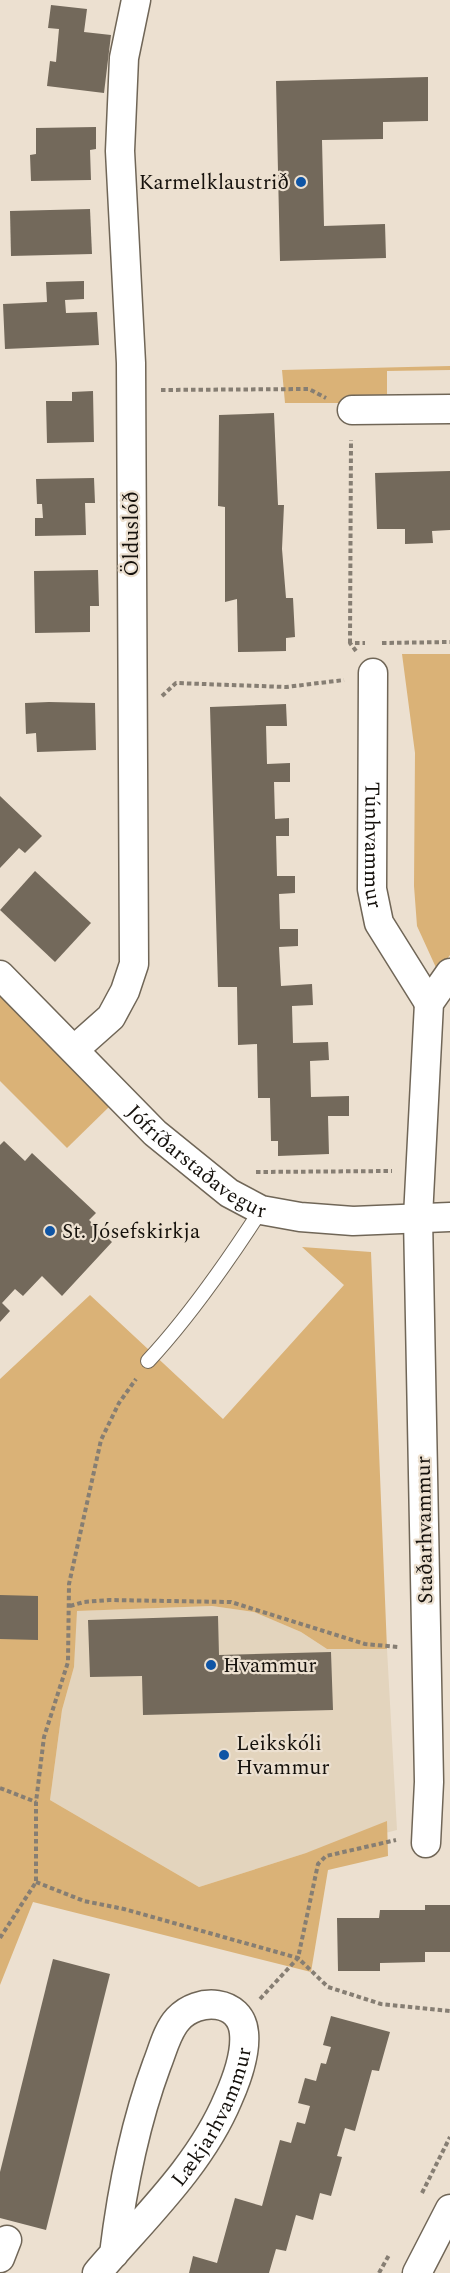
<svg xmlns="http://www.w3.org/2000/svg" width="450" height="2273" viewBox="0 0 450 2273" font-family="Spectral,serif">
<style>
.built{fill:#e3d4bd}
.green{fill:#dab277}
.building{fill:#73695b}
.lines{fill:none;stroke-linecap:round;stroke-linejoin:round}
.lane-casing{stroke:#706657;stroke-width:16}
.street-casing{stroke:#706657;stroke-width:31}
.path{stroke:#867e73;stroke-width:4;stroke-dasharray:4.5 3;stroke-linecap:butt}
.lane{stroke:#fff;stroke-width:14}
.street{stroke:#fff;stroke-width:28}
.poi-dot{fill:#0f55a5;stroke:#ece0d0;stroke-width:2}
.labels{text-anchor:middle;stroke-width:4.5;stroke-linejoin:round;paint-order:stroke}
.poi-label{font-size:21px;fill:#15110c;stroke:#ece0d0;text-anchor:start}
.street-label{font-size:21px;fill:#15110c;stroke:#ece0d0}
</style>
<rect width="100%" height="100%" fill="#ece0d0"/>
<path class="built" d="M212 1606 254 1612 301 1632 327 1649H387L397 1830 306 1853 199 1887 50 1800 62 1710 74 1667 76 1611Z"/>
<g class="green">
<path d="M450 366V370L387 371V403H285L282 370Z"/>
<path d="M402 654H450V955L438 972 417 926 414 886 415 753Z"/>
<path d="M0 991 112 1104 67 1148 0 1081Z"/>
<path d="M302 1247 371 1252 387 1649H327L301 1632 254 1612 212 1606 77 1611 74 1667 62 1710 50 1800 199 1887 306 1853 387 1821 388 1856 328 1870 311 1972 33 1902 0 1985V1379L90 1295 223 1419 344 1285Z"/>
</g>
<g class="building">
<path d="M51 5 87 9 84 32 111 35 104 93 47 86 50 61 56 62 59 29 48 28Z"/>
<path d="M428 77V121L383 122V139L322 140 324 226 385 224 386 258 280 261 276 81Z"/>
<path d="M96 127V149L90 150 91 180 31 181 30 155 36 154V128Z"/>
<path d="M90 209 92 254 11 256 10 211Z"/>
<path d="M84 281V299L65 300 66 313 97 312 99 345 5 349 3 304 47 302 46 282Z"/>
<path d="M93 391 94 442 47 443 46 401H72V392Z"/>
<path d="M274 413 278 505H284L282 549 286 598H293L295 637 286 638V651L238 652 237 599 225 602V507L218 506 219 415Z"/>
<path d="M450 471V530L432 531 433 543 405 544V529H377L375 473Z"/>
<path d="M94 478 95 503H85L86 535 35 536V518H43L42 504H37L36 479Z"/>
<path d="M98 570 99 606H90V632L35 633 34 571Z"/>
<path d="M49 702 95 703 96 750 37 752 36 733 26 734 25 703Z"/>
<path d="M286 704 287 726H266L267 764 290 763V782H274L275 819 289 818V836H276L277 876H295V893L279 894 280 929H298V946L279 947 281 986 312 984 313 1005 292 1006 293 1043 328 1042 329 1060 310 1061 311 1097 349 1096V1116H328L329 1154 278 1156V1141H271L270 1098H258L257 1044 238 1045 237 987H218L210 707Z"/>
<path d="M0 796 42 836 25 853 19 848 0 868Z"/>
<path d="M35 871 91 923 55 962 0 910Z"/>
<path d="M4 1141 25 1161 32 1153 96 1213 89 1220 112 1242 62 1296 42 1276 23 1296 15 1289 2 1303 10 1311 0 1322V1145Z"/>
<path d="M0 1595 38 1596V1640L0 1639Z"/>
<path d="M218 1616 219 1655 331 1652 333 1710 143 1715 142 1676 90 1677 88 1620Z"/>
<path d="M425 1905H450V1952H425V1962L380 1963V1971H338L337 1918H379L380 1910H425Z"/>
<path d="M53 1959 110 1974 46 2230 0 2218V2172Z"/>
<path d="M331 2016 390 2032 379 2071 372 2070 355 2131 345 2128 337 2156 342 2157 331 2196 320 2193 313 2220 296 2215 286 2251 276 2249 269 2273H189L193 2256 217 2263 235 2198 262 2206 280 2140 291 2143 297 2122 305 2124 310 2106 298 2103 305 2078 316 2081 321 2063 326 2064 331 2047 323 2045Z"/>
</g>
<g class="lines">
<defs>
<path id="lane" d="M148 1361C189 1317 228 1261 261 1210"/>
<g id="street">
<path d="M352 410 450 409"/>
<path id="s1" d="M373 673 372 889 379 923 429 1003"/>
<path id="s2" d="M0 975 155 1133 229 1193 261 1210 300 1217 353 1221 450 1217"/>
<path d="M75 1049 111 1017 125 991 134 964 131 363 120 151 124 58 136 0"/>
<path d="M426 1843 429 1782 418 1217 429 1003 450 973"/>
<path d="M0 2258 7 2240"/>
<path id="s3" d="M97 2273C143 2219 200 2166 228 2099 236 2081 246 2053 244 2033 241 1999 198 1997 178 2019 167 2031 163 2049 157 2064 134 2126 122 2188 114 2254"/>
<path d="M417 2273 450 2209"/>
</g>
</defs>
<use href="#lane" class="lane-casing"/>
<use href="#street" class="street-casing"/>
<g class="path">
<path d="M161 390 309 389 326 398"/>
<path d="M350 643 351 440"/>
<path d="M382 643 450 642"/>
<path d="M356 651 350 643H365"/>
<path d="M162 696 176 683 286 687 344 680"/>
<path d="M256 1172 392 1171"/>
<path d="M70 1606 84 1602 109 1600 231 1602 365 1644 398 1647"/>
<path d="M0 1788 36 1802"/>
<path d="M36 1882 84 1901 124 1909 298 1958 328 1987 381 2004 450 2011"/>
<path d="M0 1938 36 1882V1802L44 1737 68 1662 69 1584 101 1440 119 1403 136 1379"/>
<path d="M260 1999 298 1958 318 1864 326 1856 396 1840"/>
<path d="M422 2193 450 2137"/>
<path d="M379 2273 389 2255"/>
</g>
<use href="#lane" class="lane"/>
<use href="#street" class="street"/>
</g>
<g class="poi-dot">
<circle cx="301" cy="182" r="6"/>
<circle cx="50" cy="1231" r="6"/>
<circle cx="211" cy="1665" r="6"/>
<circle cx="224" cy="1755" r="6"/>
</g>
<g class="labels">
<g class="poi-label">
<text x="289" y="189" text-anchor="end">Karmelklaustrið</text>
<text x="62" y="1238">St. Jósefskirkja</text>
<text x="223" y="1672">Hvammur</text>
<text x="236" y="1750">Leikskóli<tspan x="236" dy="24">Hvammur</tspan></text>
</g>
<g class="street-label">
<text transform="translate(131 534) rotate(-90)" y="7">Ölduslóð</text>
<text dy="7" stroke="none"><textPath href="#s1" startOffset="172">Túnhvammur</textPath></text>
<text dy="7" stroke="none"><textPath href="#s2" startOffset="272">Jófríðarstaðavegur</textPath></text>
<text transform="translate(424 1530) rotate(-91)" y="7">Staðarhvammur</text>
<text dy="7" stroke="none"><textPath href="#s3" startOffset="196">Lækjarhvammur</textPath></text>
</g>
</g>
</svg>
